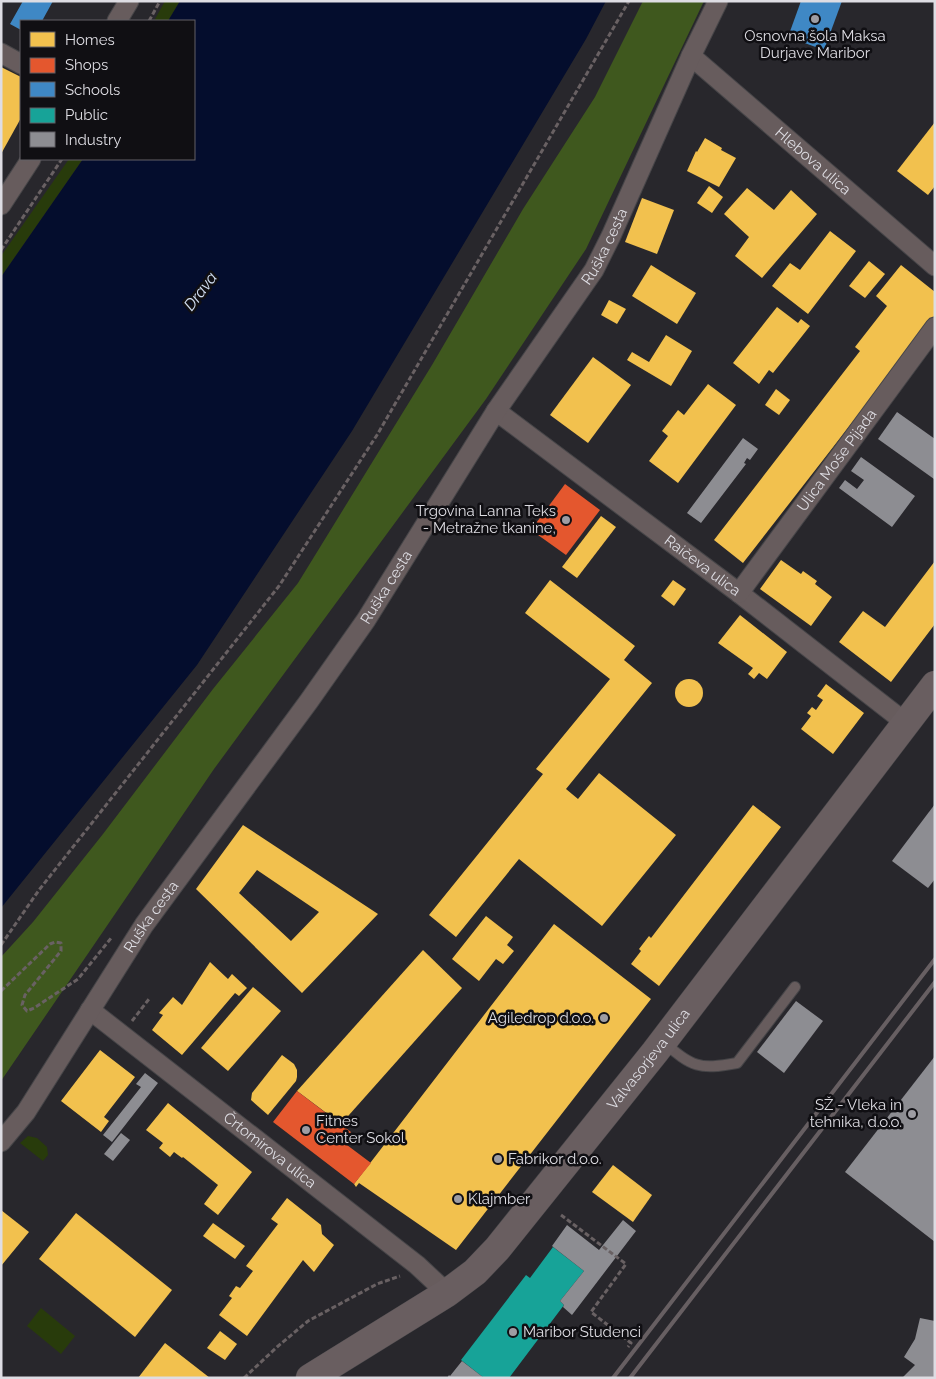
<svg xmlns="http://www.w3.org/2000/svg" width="936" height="1379" viewBox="0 0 936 1379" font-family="Raleway,sans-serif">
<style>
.green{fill:#283b0b}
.forest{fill:#3f581e}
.water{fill:#040d2d}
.homes{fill:#f2c14e;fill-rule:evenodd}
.shops{fill:#e4572e}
.schools{fill:#3f88c5}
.public{fill:#17a398}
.industry{fill:#8d8d92}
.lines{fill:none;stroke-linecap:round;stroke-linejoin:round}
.lane-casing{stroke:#464548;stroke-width:12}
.street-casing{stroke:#464548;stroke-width:21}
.secondary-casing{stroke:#464548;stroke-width:29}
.path{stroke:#696163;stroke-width:3;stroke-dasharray:5 2.5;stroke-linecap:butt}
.lane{stroke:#675c5d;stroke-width:10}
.street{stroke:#675c5d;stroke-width:19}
.secondary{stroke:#695e60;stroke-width:28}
.rail{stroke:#675f62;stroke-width:4}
.poi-dot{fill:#9e9da3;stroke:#100f13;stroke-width:2}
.labels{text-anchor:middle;stroke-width:5;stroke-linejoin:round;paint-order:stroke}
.poi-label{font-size:15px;fill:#dedde3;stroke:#100f13;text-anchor:start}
.street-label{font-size:15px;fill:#dedde3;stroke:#100f13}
.water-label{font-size:16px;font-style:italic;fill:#d3e0f4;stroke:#100f13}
</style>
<rect width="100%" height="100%" fill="#28272c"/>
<g class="green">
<path d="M165 1H180L168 21H154Z"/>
<path d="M69 159H83L1 277V256Z"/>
<path d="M28 1136 37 1138 47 1147 48 1155 43 1161 20 1143Z"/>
<path d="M41 1308 75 1336 61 1354 27 1326Z"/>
</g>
<path class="forest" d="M643 1H704L586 249 486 399 214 769 1 1081V957L33 922 103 834 213 689 298 583 432 365 523 209 595 97Z"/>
<path class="water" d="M180 1H606L586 39 352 431 197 665 1 908V277L83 159H194V21H168Z"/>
<g class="homes">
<path d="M1 67 21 77V118L1 154Z"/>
<path d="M935 122V186L928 195 897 171Z"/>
<path d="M705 138 722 148 721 150 736 158 719 187 687 171 696 151 697 152Z"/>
<path d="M709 186 723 197 712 213 697 203Z"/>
<path d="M747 188 774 210 791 190 817 214 762 278 735 256 749 237 724 214Z"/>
<path d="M642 198 674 210 657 254 625 242Z"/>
<path d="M830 231 856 251 808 314 772 286 790 263 800 270Z"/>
<path d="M869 261 885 274 865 298 849 286Z"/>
<path d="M651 265 696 293 677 324 632 296Z"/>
<path d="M901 265 935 292V316L743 563 714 540 860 351 855 347 887 306 876 296Z"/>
<path d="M609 300 626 309 617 324 601 315Z"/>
<path d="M777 307 798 323 801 319 810 326 773 373 769 370 759 384 733 363Z"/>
<path d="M666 335 692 351 671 386 627 360 632 352 649 362Z"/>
<path d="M593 357 631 385 588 443 550 415Z"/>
<path d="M708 384 736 405 678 483 649 461 668 436 662 431 678 410 684 415Z"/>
<path d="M776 389 790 400 779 415 765 405Z"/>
<path d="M601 516 616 527 577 578 562 567Z"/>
<path d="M781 560 801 574 803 571 817 581 815 584 832 597 811 626 760 589Z"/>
<path d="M935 561V624L891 682 839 642 863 611 885 627Z"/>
<path d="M550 580 635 646 624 660 652 683 566 789 578 799 599 773 676 835 602 926 519 859 456 937 429 915 543 774 536 769 610 679 525 613Z"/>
<path d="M673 580 686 589 674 606 661 596Z"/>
<path d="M740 615 787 652 767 679 759 673 754 679 748 674 753 668 718 643Z"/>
<circle cx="689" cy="693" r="14"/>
<path d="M826 684 864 713 833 754 801 729 811 716 807 713 812 707 816 710 823 700 817 696Z"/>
<path d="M753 805 781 827 659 986 631 964 641 951 639 949 649 936 651 938Z"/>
<path d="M243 825 378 914 302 993 196 889ZM257 870 319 912 291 941 239 893Z"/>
<path d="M486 916 513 937 507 945 514 951 503 964 496 959 479 981 452 959Z"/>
<path d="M554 924 651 999 456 1250 359 1183 356 1187 354 1184Z"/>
<path d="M423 950 462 988 341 1124 297 1091Z"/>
<path d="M210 962 228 979 232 974 247 988 239 996 235 993 182 1055 152 1030 163 1015 159 1013 173 997 182 1005Z"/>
<path d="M253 987 281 1011 228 1071 201 1048Z"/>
<path d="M100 1050 135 1077 104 1117 109 1121 101 1132 61 1101Z"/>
<path d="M282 1055 294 1064 297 1070V1077L296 1081 268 1115 251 1100 252 1093Z"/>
<path d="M168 1103 252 1172 218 1215 204 1204 218 1185 183 1157 182 1158 174 1152 170 1157 159 1148 163 1143 146 1130Z"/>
<path d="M613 1165 652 1195 633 1222 592 1192Z"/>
<path d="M287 1198 321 1225 322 1234 334 1245 314 1272 303 1260 247 1336 219 1315 232 1298 229 1296 236 1286 240 1288 253 1271 246 1266 278 1224 271 1219Z"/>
<path d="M1 1210 29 1232 1 1266Z"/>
<path d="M76 1213 172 1290 135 1337 39 1259Z"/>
<path d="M213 1223 245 1246 235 1259 203 1236Z"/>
<path d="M220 1331 237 1344 225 1360 207 1348Z"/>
<path d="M165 1343 210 1378H138Z"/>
</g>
<g class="shops">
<path d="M565 484 600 510 566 555 531 530Z"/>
<path d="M297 1091 351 1132 343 1142 371 1163 354 1184 273 1122Z"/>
</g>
<g class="schools">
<path d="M23 1H53L42 21H21V30L10 24Z"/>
<path d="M801 1H842L824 50 788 37Z"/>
</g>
<path class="public" d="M553 1247 584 1271 560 1301 564 1305 509 1378H484L461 1360 526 1275 530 1278Z"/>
<g class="industry">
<path d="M897 412 935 439 934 479 878 439Z"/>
<path d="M743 438 758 449 750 460 747 458 744 463 746 464 701 523 687 513Z"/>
<path d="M861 457 915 496 892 527 839 488 845 480 857 489 864 480 851 471Z"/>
<path d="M935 804V879L928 888 892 861Z"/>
<path d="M796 1001 823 1021 784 1073 757 1052Z"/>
<path d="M935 1056V1242L845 1172Z"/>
<path d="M145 1073 158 1083 112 1142 103 1135 141 1087 136 1084Z"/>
<path d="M121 1133 130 1140 113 1161 104 1154Z"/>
<path d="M623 1220 636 1231 572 1315 563 1307 564 1305 560 1301 584 1271 552 1246 567 1225 599 1250Z"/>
<path d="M920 1318 935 1321V1378H902L915 1365 904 1357 915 1339Z"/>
<path d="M462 1361 484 1378H447L449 1375 450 1376Z"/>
</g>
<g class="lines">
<defs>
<path id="lane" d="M663 1042C693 1067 698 1070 737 1063L795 987"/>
<g id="street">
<path d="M117 21 129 1"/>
<path d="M1 53 21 64"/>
<path id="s1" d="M691 56 935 266"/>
<path d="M1 205 31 159"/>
<path id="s2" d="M496 411 739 593 906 723"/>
<path id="s3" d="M739 593 935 327"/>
<path id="s4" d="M90 1010 417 1265 447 1293"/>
<path id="s5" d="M1 1142 26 1112 144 925 309 701 366 620 496 411 594 270 611 236 691 56 718 1"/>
</g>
<g id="secondary">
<path id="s6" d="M310 1378 447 1293 475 1272 497 1249 655 1052 935 685"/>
</g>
</defs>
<use href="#lane" class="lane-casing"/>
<use href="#street" class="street-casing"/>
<use href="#secondary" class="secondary-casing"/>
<g class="path">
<path d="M149 21 160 1"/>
<path d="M1 250 62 159"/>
<path d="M1 945 39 890 279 586 377 435 629 1"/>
<path d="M1 991 50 944 55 942 61 943V951L25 995 22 1005 27 1011 34 1008 78 979 112 937"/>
<path d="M132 1021 149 999"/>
<path d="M561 1215 626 1264 591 1312 631 1343 628 1347"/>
<path d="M244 1378 277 1347 308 1321 377 1284 400 1276"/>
</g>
<use href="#lane" class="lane"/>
<use href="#street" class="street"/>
<use href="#secondary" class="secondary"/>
<g class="rail">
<path d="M613 1378 935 959"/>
<path d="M630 1378 935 982"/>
</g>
</g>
<g class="poi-dot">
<circle cx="815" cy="19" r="5"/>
<circle cx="566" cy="520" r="5"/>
<circle cx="604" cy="1018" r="5"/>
<circle cx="912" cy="1114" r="5"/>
<circle cx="306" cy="1130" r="5"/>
<circle cx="498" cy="1159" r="5"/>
<circle cx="458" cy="1199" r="5"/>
<circle cx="513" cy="1332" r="5"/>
</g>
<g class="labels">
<g class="poi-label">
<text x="815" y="41" text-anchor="middle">Osnovna šola Maksa<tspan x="815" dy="17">Durjave Maribor</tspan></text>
<text x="556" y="516" text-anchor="end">Trgovina Lanna Teks<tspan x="556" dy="17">- Metražne tkanine,</tspan></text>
<text x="594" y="1023" text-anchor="end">Agiledrop d.o.o.</text>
<text x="902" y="1110" text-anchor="end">SŽ - Vleka in<tspan x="902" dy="17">tehnika, d.o.o.</tspan></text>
<text x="316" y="1126">Fitnes<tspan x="316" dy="17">Center Sokol</tspan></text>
<text x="508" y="1164">Fabrikor d.o.o.</text>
<text x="468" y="1204">Klajmber</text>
<text x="523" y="1337">Maribor Studenci</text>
</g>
<g class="street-label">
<text dy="5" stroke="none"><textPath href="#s1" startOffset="161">Hlebova ulica</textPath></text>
<text dy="5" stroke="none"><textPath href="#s5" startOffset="1081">Ruška cesta</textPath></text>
<text dy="5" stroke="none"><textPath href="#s3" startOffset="165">Ulica Moše Pijada</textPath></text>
<text dy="5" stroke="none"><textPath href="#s2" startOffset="258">Raičeva ulica</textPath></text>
<text dy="5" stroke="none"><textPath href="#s5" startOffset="676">Ruška cesta</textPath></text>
<text dy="5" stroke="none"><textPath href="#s5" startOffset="271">Ruška cesta</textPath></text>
<text dy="5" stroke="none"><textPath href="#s6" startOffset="471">Valvasorjeva ulica</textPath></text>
<text dy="5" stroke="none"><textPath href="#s4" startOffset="228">Črtomirova ulica</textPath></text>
</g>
<g class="water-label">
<text transform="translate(200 291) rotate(-53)" y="6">Drava</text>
</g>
</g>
<rect width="936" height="1379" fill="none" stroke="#dedde3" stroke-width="5"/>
<rect x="20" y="20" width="175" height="140" fill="#100f13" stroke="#626166"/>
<rect x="30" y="32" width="25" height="15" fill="#f2c14e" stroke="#626166"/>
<text x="65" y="45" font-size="15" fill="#dedde3">Homes</text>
<rect x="30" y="58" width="25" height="15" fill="#e4572e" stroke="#626166"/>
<text x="65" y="70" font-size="15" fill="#dedde3">Shops</text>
<rect x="30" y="82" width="25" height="15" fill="#3f88c5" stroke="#626166"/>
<text x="65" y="95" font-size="15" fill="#dedde3">Schools</text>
<rect x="30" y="108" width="25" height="15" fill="#17a398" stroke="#626166"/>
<text x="65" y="120" font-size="15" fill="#dedde3">Public</text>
<rect x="30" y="132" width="25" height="15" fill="#8d8d92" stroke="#626166"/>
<text x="65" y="145" font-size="15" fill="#dedde3">Industry</text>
</svg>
